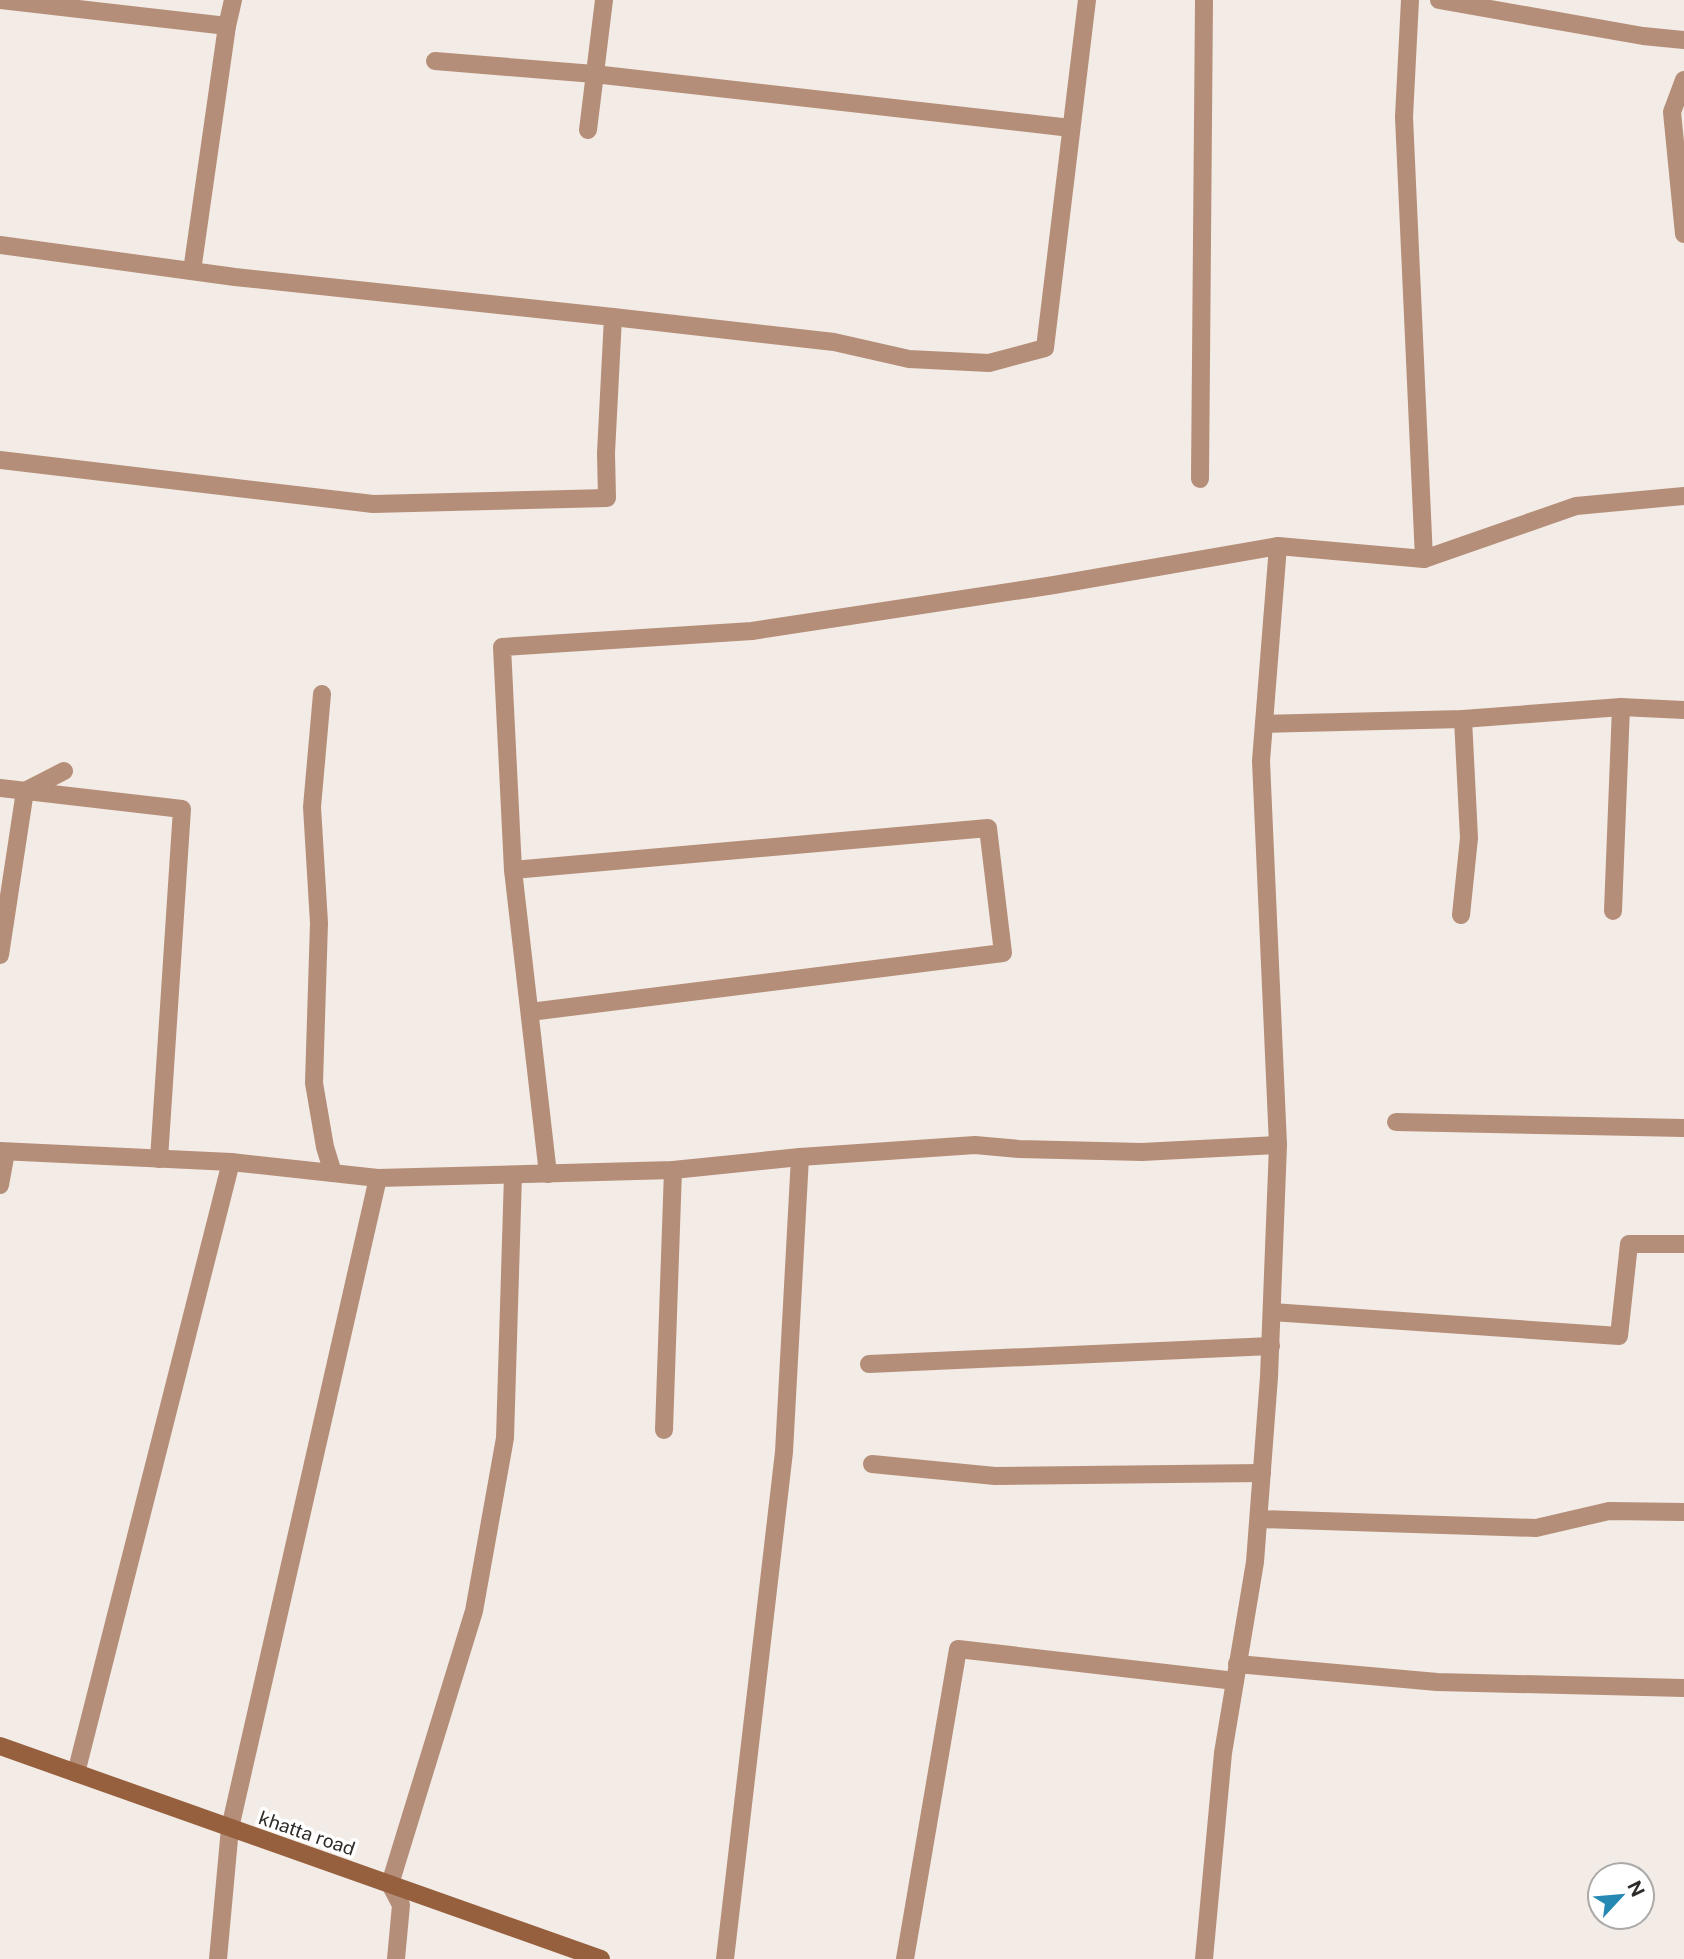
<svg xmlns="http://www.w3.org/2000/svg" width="1684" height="1959" viewBox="0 0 1684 1959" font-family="'Public Sans',sans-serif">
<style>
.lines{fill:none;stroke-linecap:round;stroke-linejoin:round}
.street{stroke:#b48e78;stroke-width:18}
.secondary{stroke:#96603e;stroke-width:18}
.labels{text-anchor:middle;stroke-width:7;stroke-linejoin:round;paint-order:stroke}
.street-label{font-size:19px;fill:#2d2a28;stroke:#fff}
</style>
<rect width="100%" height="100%" fill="#f3ebe6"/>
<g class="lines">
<g class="street">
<path d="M0 0 227 26 233 0"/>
<path d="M1410 0 1404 117 1424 559 1576 506 1684 496"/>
<path d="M1439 0 1643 36 1684 40"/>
<path d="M435 61 594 74 1071 128"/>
<path d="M1684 80 1672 112 1684 234"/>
<path d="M588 130 604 0"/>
<path d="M0 245 235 277 613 317 606 453 607 498 373 504 0 460"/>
<path d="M192 271 227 26"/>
<path d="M613 317 834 342 909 359 989 363 1045 348 1087 0"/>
<path d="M1200 479 1204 0"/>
<path d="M1278 546 1424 559"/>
<path d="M322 694 312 807 319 923 314 1083 325 1147 333 1173"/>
<path d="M1264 724 1463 719 1621 707 1684 710"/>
<path d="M0 788 182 809 159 1159"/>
<path d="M513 870 502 647 752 631 1054 585 1278 546 1261 761 1278 1145"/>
<path d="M1613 911 1621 707"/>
<path d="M1461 915 1469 838 1463 719"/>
<path d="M0 955 25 791 64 771"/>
<path d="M530 1012 1003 953 988 828 513 870 548 1174"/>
<path d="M1396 1122 1684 1128"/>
<path d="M0 1151 231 1162 76 1773"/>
<path d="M378 1178 673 1170 800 1157 975 1145 1019 1149 1142 1152 1278 1145 1269 1377 1255 1562 1223 1753 1204 1959"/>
<path d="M0 1185 6 1152"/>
<path d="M1272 1312 1619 1336 1629 1244H1684"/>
<path d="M869 1364 1271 1346"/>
<path d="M664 1430 673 1170"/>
<path d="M872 1464 995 1476 1262 1473"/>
<path d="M1259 1519 1536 1528 1609 1511 1684 1512"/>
<path d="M1237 1664 1437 1682 1684 1688"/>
<path d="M218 1959 230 1828 378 1178 231 1162"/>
<path d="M396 1959 401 1905 390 1884 474 1611 505 1438 513 1175"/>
<path d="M725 1959 784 1452 800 1157"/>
<path d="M905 1959 958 1649 1235 1681"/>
</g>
<path class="secondary" d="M0 1746 601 1959"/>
</g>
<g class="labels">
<g class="street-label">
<text transform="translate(307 1833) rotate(19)" y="7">khatta road</text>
</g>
</g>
<g transform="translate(1621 1896) rotate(64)"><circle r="33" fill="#ffffff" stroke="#abaaa9" stroke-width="2"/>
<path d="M0-5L12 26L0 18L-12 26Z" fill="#2689b3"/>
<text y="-10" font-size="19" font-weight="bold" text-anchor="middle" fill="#2d2a28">N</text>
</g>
</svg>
